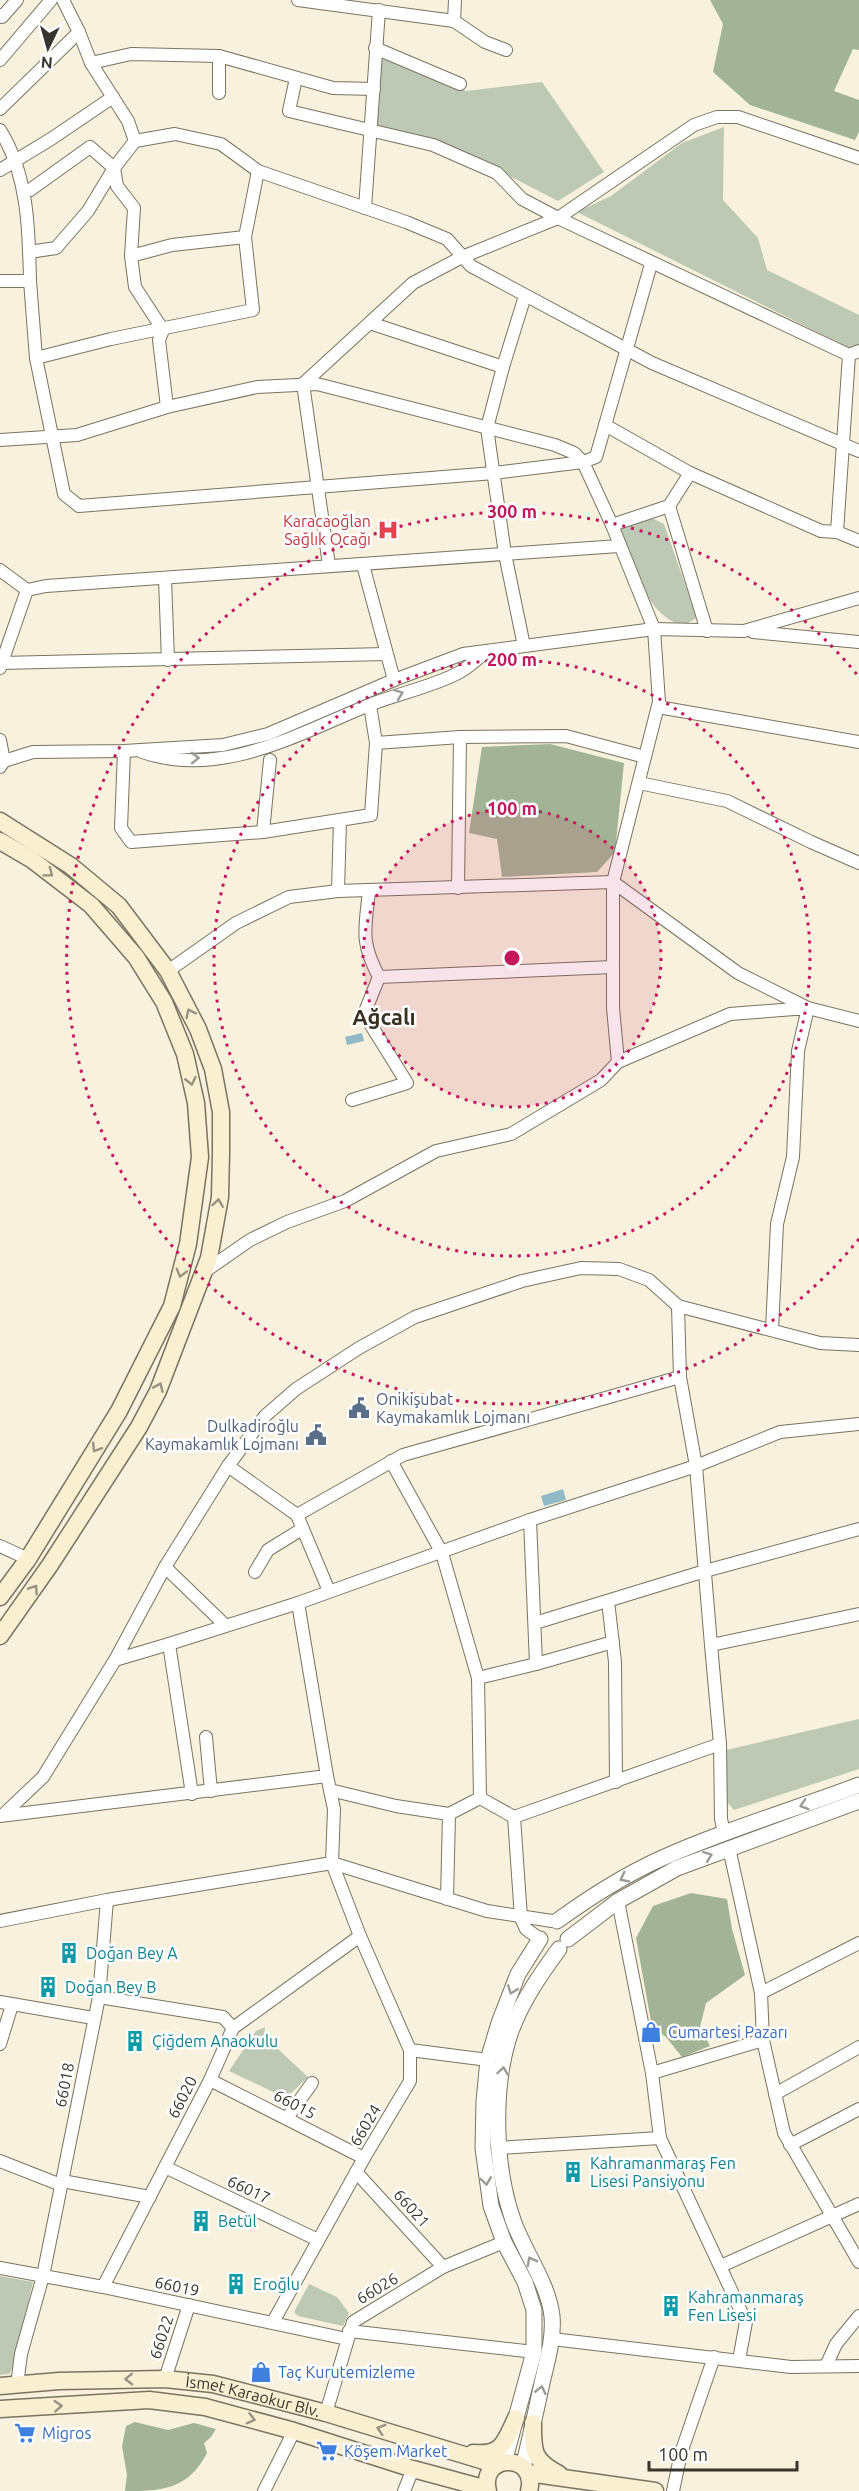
<svg xmlns="http://www.w3.org/2000/svg" width="859" height="2491" viewBox="0 0 859 2491" font-family="Ubuntu,sans-serif">
<style>
.green{fill:#bdc9b4}
.forest{fill:#a3b496}
.water{fill:#92bac6}
.lines{fill:none;stroke-linecap:round;stroke-linejoin:round}
.minor-casing{stroke:#797361;stroke-width:14}
.tertiary-casing{stroke:#797361;stroke-width:17}
.secondary-casing{stroke:#797361;stroke-width:19}
.minor{stroke:#fff;stroke-width:12}
.tertiary{stroke:#fff;stroke-width:15}
.secondary{stroke:#faefd1;stroke-width:16}
.oneway{stroke:#9c9a96}
.oneway2{stroke:#999280}
.ring{fill:none;stroke:#c2185b;stroke-width:3;stroke-dasharray:3 6}
.labels{text-anchor:middle;stroke-width:5;stroke-linejoin:round;paint-order:stroke}
.health-label{font-size:16px;fill:#be3a42;stroke:#fff;text-anchor:end}
.service-label{font-size:16px;fill:#4e5e75;stroke:#fff;text-anchor:start}
.culture-label{font-size:16px;fill:#0d838f;stroke:#fff;text-anchor:start}
.shop-label{font-size:16px;fill:#366cbe;stroke:#fff;text-anchor:start}
.street-label{font-size:16px;fill:#38352e;stroke:#fff}
.district-label{font-size:22px;font-weight:bold;fill:#373222;stroke:#fff}
.centre{fill:#c2185b;stroke:#fff;stroke-width:3}
.ring-label{font-size:18px;text-anchor:middle;font-weight:bold;fill:#c2185b;stroke:#fff;stroke-width:5;stroke-linejoin:round;paint-order:stroke}
</style>
<rect width="100%" height="100%" fill="#f8f1dd"/>
<g class="green">
<path d="M380 58 466 91 542 82 604 172 558 201 447 144 376 126Z"/>
<path d="M724 127 723 200 758 238 767 270 859 315V353L577 212 611 196 682 143Z"/>
<path d="M652 518 664 524 697 618 682 626C642 611 634 564 620 528Z"/>
<path d="M859 1719V1769L734 1810 727 1802 726 1750Z"/>
<path d="M265 2027 264 2036 308 2077 286 2098 229 2071 256 2031Z"/>
<path d="M0 2276 33 2282 12 2369 9 2374 0 2375Z"/>
<path d="M309 2284 337 2297 349 2313 343 2326 298 2316 294 2312Z"/>
</g>
<g class="forest">
<path d="M710 0H859V50L853 49 834 91 859 100V132L855 140 750 105 713 72 723 24Z"/>
<path d="M550 744 624 763 615 852 597 872 502 877 497 839 469 833 482 747Z"/>
<path d="M691 1893 727 1899 732 1929 745 1975 706 2003 700 2027 710 2046 682 2057 666 2037 652 2027 636 1938 653 1906Z"/>
<path d="M135 2422 168 2430 194 2423 216 2429 211 2437 204 2443 207 2453C188 2490 161 2491 125 2491L127 2475 122 2446 126 2426Z"/>
</g>
<g class="water">
<path d="M362 1033 364 1041 347 1045 345 1037Z"/>
<path d="M563 1489 566 1500 544 1506 541 1496Z"/>
</g>
<g class="lines">
<defs>
<g id="minor">
<path d="M63 0 79 32 91 63 128 121 135 141"/>
<path d="M298 0 454 21 485 42 506 50"/>
<path d="M0 15 2 17 17 0"/>
<path d="M454 21 455 0"/>
<path d="M375 48 460 84"/>
<path d="M219 56V93"/>
<path d="M0 60 51 0"/>
<path d="M91 63 131 54 219 56 333 88 374 89"/>
<path d="M296 78 289 111 433 145 497 173 522 199 558 218 849 355 859 351"/>
<path d="M0 109 79 32"/>
<path d="M0 130C28 175 29 229 30 281H0"/>
<path d="M0 170 51 139 113 97"/>
<path d="M23 190H30L90 147 114 168 117 186 134 208 131 256 135 287 163 330 159 340 167 407"/>
<path d="M365 208 379 10"/>
<path d="M29 252 56 248 88 211 114 168 135 141 175 134 221 144 258 171 406 222 447 239 471 266 652 363 859 451"/>
<path d="M131 256 172 245 245 237"/>
<path d="M30 281 36 358 64 494 79 506 494 473 583 462 596 457 651 264"/>
<path d="M370 323 503 367"/>
<path d="M36 358 111 339 253 310 245 237 258 171"/>
<path d="M605 425 690 473 821 531 837 532 859 541"/>
<path d="M0 440 77 435 167 407 257 387 317 384 555 445 574 453 583 462 612 525 654 629 659 702 613 882V1008L618 1062"/>
<path d="M669 506 707 631"/>
<path d="M612 525 669 506 690 473"/>
<path d="M837 532 849 355"/>
<path d="M329 565 303 384 413 283 462 257 558 218 694 125 717 117H738L859 158"/>
<path d="M363 565 394 680"/>
<path d="M0 570 27 590 46 586 619 546"/>
<path d="M165 579 168 660"/>
<path d="M753 632 859 642"/>
<path d="M524 646 505 554 487 428 503 367 525 296"/>
<path d="M1 663 386 654"/>
<path d="M0 668 27 590"/>
<path d="M658 707 859 742"/>
<path d="M0 740 4 761"/>
<path d="M376 743 460 737 566 736 645 757"/>
<path d="M124 751 121 828 131 842 263 832 371 815 376 743 370 705"/>
<path d="M142 752C221 779 298 734 369 705 397 694 435 686 460 672 469 667 477 659 485 653"/>
<path d="M0 767 4 761 33 752 124 751 223 745 268 734 394 680 463 654 654 629 744 631 859 598"/>
<path d="M639 783 727 801 811 842 859 863"/>
<path d="M263 832 270 760"/>
<path d="M458 888 460 737"/>
<path d="M338 891 340 820"/>
<path d="M168 971 236 923 289 897 338 891 613 882 738 973 808 1008 859 1021"/>
<path d="M379 977 613 967"/>
<path d="M352 1100 407 1083 364 1014 379 977C360 941 365 930 369 891"/>
<path d="M204 1272 250 1240 287 1222 345 1201 436 1151 511 1134 601 1080 618 1062 730 1014 808 1008 798 1051 793 1157 777 1224 772 1330"/>
<path d="M680 1377 678 1306 820 1343 859 1345"/>
<path d="M391 1461 442 1553 478 1678"/>
<path d="M228 1466 297 1515"/>
<path d="M530 1520 536 1664 478 1678 480 1798 514 1817 521 1918 526 1929 540 1939"/>
<path d="M0 1546 28 1559"/>
<path d="M165 1567 225 1625"/>
<path d="M255 1572 268 1550 302 1529"/>
<path d="M329 1591 297 1515 403 1455 680 1377 696 1466 711 1645"/>
<path d="M608 1601 615 1662 616 1782"/>
<path d="M535 1623 705 1571 859 1529"/>
<path d="M115 1660 169 1644"/>
<path d="M536 1664 613 1642"/>
<path d="M206 1737 211 1791"/>
<path d="M720 1744 721 1819 724 1833"/>
<path d="M330 1790 396 1806 449 1814"/>
<path d="M192 1794 169 1644 298 1603"/>
<path d="M3 1815 43 1777 115 1660 165 1567 228 1466 265 1416 296 1389 359 1348 415 1317 522 1281 581 1268 619 1269 649 1280 678 1306"/>
<path d="M0 1816 327 1776 298 1603 530 1520 696 1466 780 1432 859 1424"/>
<path d="M514 1817 720 1744 711 1645 859 1614"/>
<path d="M729 1848 761 1993 763 2040 784 2133 859 2262"/>
<path d="M447 1899 449 1814 480 1798"/>
<path d="M618 1901 652 2073 660 2138 746 2322 739 2360"/>
<path d="M0 1921 107 1900 332 1863 487 1911 552 1921"/>
<path d="M761 1993 859 1943"/>
<path d="M99 1997 223 2017 233 2028"/>
<path d="M0 2002 93 2018"/>
<path d="M0 2044 12 2005"/>
<path d="M410 2050 488 2060"/>
<path d="M652 2073 763 2040"/>
<path d="M210 2080 364 2158"/>
<path d="M775 2094 859 2047"/>
<path d="M287 2118 312 2083"/>
<path d="M790 2145 859 2109"/>
<path d="M498 2148 660 2138"/>
<path d="M0 2161 61 2185"/>
<path d="M165 2167 318 2240"/>
<path d="M356 2172 443 2267"/>
<path d="M62 2181 150 2197"/>
<path d="M721 2266 859 2204"/>
<path d="M0 2268 103 2287 347 2339"/>
<path d="M103 2287 210 2080 233 2028 360 1936"/>
<path d="M273 2322 364 2158 410 2081V2050L360 1936 332 1863 334 1809 327 1776"/>
<path d="M349 2331 534 2352"/>
<path d="M552 2339 791 2367 859 2366"/>
<path d="M826 2366 836 2344 859 2316"/>
<path d="M165 2379 189 2305"/>
<path d="M17 2385 21 2354 43 2276 99 1997 107 1900"/>
<path d="M326 2413 353 2322 443 2267 504 2242"/>
<path d="M264 2491 294 2431"/>
<path d="M404 2491 413 2469"/>
<path d="M673 2491 681 2453 714 2357"/>
</g>
<g id="tertiary">
<path d="M557 1921C590 1897 623 1876 660 1859 724 1830 793 1810 859 1785"/>
<path d="M568 1939 618 1901 677 1868 859 1801"/>
<path d="M504 2462 534 2352V2310L525 2282 504 2242 491 2206 483 2148 484 2101 488 2060 499 2023 518 1974 540 1939"/>
<path d="M523 2467C530 2439 536 2411 542 2383 547 2361 554 2339 552 2316 548 2282 524 2252 513 2220 494 2166 492 2085 511 2031 522 2001 540 1975 559 1949"/>
</g>
<g id="secondary">
<path d="M0 821 71 866 119 906 168 971 198 1029 213 1069 221 1112V1153L220 1197 209 1258 158 1391 139 1427 50 1565 0 1636"/>
<path d="M0 841 31 859 91 905 136 957 164 1002 185 1054 196 1103 200 1157 188 1244 172 1306 119 1411 28 1559 0 1597"/>
<path id="s1" d="M0 2386 59 2381 165 2379 213 2384 326 2413 497 2465"/>
<path d="M0 2409 149 2400 205 2407 294 2431 413 2469 487 2489"/>
<path d="M533 2423C533 2451 532 2460 559 2474"/>
<path d="M473 2453C503 2456 505 2441 516 2418"/>
<path d="M528 2473 655 2491"/>
<path d="M488 2491C478 2452 539 2453 529 2491"/>
</g>
</defs>
<use href="#minor" class="minor-casing"/>
<use href="#tertiary" class="tertiary-casing"/>
<use href="#secondary" class="secondary-casing"/>
<use href="#minor" class="minor"/>
<use href="#tertiary" class="tertiary"/>
<use href="#secondary" class="secondary"/>
</g>
<defs><path id="oneway-chevron" d="M-2-3.5L2.5 0L-2 3.5" fill="none" stroke-width="1.6" stroke-linecap="round" stroke-linejoin="round" transform="scale(1.5)"/></defs>
<g class="oneway">
<use href="#oneway-chevron" transform="translate(399 694) rotate(-20)"/>
<use href="#oneway-chevron" transform="translate(195 758) rotate(-1)"/>
<use href="#oneway-chevron" transform="translate(804 1805) rotate(162)"/>
<use href="#oneway-chevron" transform="translate(708 1856) rotate(-21)"/>
<use href="#oneway-chevron" transform="translate(624 1878) rotate(153)"/>
<use href="#oneway-chevron" transform="translate(512 1990) rotate(111)"/>
<use href="#oneway-chevron" transform="translate(503 2071) rotate(-82)"/>
<use href="#oneway-chevron" transform="translate(486 2181) rotate(82)"/>
<use href="#oneway-chevron" transform="translate(531 2261) rotate(-118)"/>
<use href="#oneway-chevron" transform="translate(541 2390) rotate(-77)"/>
</g>
<g class="oneway2">
<use href="#oneway-chevron" transform="translate(49 873) rotate(37)"/>
<use href="#oneway-chevron" transform="translate(190 1013) rotate(-117)"/>
<use href="#oneway-chevron" transform="translate(191 1081) rotate(77)"/>
<use href="#oneway-chevron" transform="translate(218 1203) rotate(-82)"/>
<use href="#oneway-chevron" transform="translate(181 1273) rotate(105)"/>
<use href="#oneway-chevron" transform="translate(159 1387) rotate(-66)"/>
<use href="#oneway-chevron" transform="translate(96 1448) rotate(122)"/>
<use href="#oneway-chevron" transform="translate(34 1589) rotate(-56)"/>
<use href="#oneway-chevron" transform="translate(129 2379) rotate(179)"/>
<use href="#oneway-chevron" transform="translate(58 2406) rotate(-4)"/>
<use href="#oneway-chevron" transform="translate(251 2419) rotate(15)"/>
<use href="#oneway-chevron" transform="translate(381 2429) rotate(-163)"/>
</g>
<circle cx="512" cy="958" r="149" fill="#c2185b" fill-opacity=".12"/>
<g class="ring">
<circle cx="512" cy="958" r="149"/>
<circle cx="512" cy="958" r="298"/>
<path d="M859 1239A446 446 0 1 1 859 677"/>
</g>
<defs>
<symbol id="hospital-bare" viewBox="-9 -9 18 18"><path d="M-5-5h3v3.5h4V-5h3V5h-3V1.5h-4V5h-3Z" fill="#e0444e" stroke="#fff" stroke-width="2.5" paint-order="stroke"/></symbol>
<symbol id="civic-bare" viewBox="-9 -9 18 18"><path d="M-.6-6.5H3V-4.5H.6V-3L4-1V1h2V6H-6V1h2V-1L-.6-3ZM-1.2 2.5V6h2.4V2.5Z" fill="#5c6f8a" stroke="#fff" stroke-width="2.5" paint-order="stroke"/></symbol>
<symbol id="building-bare" viewBox="-9 -9 18 18"><path d="M-4-6H4V6H1V3H-1V6H-4ZM-2.5-4.3h1.7v1.8h-1.7ZM.8-4.3h1.7v1.8H.8ZM-2.5-1h1.7V.8h-1.7ZM.8-1h1.7V.8H.8Z" fill="#0f9aa8" stroke="#fff" stroke-width="2.5" paint-order="stroke"/></symbol>
<symbol id="shop-bare" viewBox="-9 -9 18 18"><path d="M-5-2.5h2.3a2.7 3.5 0 0 1 5.4 0H5L5.5 6h-11ZM-1.5-2.5h3a1.5 2.3 0 0 0-3 0Z" fill="#3f7fe0" stroke="#fff" stroke-width="2.5" paint-order="stroke"/></symbol>
<symbol id="supermarket-bare" viewBox="-9 -9 18 18"><path d="M-6-5.5h2.5l.6 2H6L4.5 2H-2.5L-4.4-4H-6ZM-1.5 3.2a1.3 1.3 0 1 0 .1 0ZM3 3.2a1.3 1.3 0 1 0 .1 0Z" fill="#3f7fe0" stroke="#fff" stroke-width="2.5" paint-order="stroke"/></symbol>
</defs>
<g fill-rule="evenodd">
<use href="#hospital-bare" x="373" y="515" width="30" height="30"/>
<use href="#civic-bare" x="344" y="1393" width="30" height="30"/>
<use href="#civic-bare" x="301" y="1420" width="30" height="30"/>
<use href="#building-bare" x="54" y="1938" width="30" height="30"/>
<use href="#building-bare" x="33" y="1972" width="30" height="30"/>
<use href="#shop-bare" x="636" y="2017" width="30" height="30"/>
<use href="#building-bare" x="120" y="2026" width="30" height="30"/>
<use href="#building-bare" x="558" y="2157" width="30" height="30"/>
<use href="#building-bare" x="186" y="2206" width="30" height="30"/>
<use href="#building-bare" x="221" y="2269" width="30" height="30"/>
<use href="#building-bare" x="656" y="2291" width="30" height="30"/>
<use href="#shop-bare" x="246" y="2357" width="30" height="30"/>
<use href="#supermarket-bare" x="10" y="2418" width="30" height="30"/>
<use href="#supermarket-bare" x="312" y="2436" width="30" height="30"/>
</g>
<g class="labels">
<g class="health-label">
<text x="371" y="527">Karacaoğlan<tspan x="371" dy="18">Sağlık Ocağı</tspan></text>
</g>
<g class="service-label">
<text x="376" y="1405">Onikişubat<tspan x="376" dy="18">Kaymakamlık Lojmanı</tspan></text>
<text x="299" y="1432" text-anchor="end">Dulkadiroğlu<tspan x="299" dy="18">Kaymakamlık Lojmanı</tspan></text>
</g>
<g class="culture-label">
<text x="86" y="1959">Doğan Bey A</text>
<text x="65" y="1993">Doğan Bey B</text>
<text x="152" y="2047">Çiğdem Anaokulu</text>
<text x="590" y="2169">Kahramanmaraş Fen<tspan x="590" dy="18">Lisesi Pansiyonu</tspan></text>
<text x="218" y="2227">Betül</text>
<text x="253" y="2290">Eroğlu</text>
<text x="688" y="2303">Kahramanmaraş<tspan x="688" dy="18">Fen Lisesi</tspan></text>
</g>
<g class="shop-label">
<text x="668" y="2038">Cumartesi Pazarı</text>
<text x="278" y="2378">Taç Kurutemizleme</text>
<text x="42" y="2439">Migros</text>
<text x="344" y="2457">Köşem Market</text>
</g>
<g class="street-label">
<text transform="translate(64 2085) rotate(-79)" y="6">66018</text>
<text transform="translate(182 2097) rotate(-63)" y="6">66020</text>
<text transform="translate(295 2104) rotate(27)" y="6">66015</text>
<text transform="translate(365 2125) rotate(-59)" y="6">66024</text>
<text transform="translate(249 2189) rotate(25)" y="6">66017</text>
<text transform="translate(412 2208) rotate(48)" y="6">66021</text>
<text transform="translate(177 2286) rotate(12)" y="6">66019</text>
<text transform="translate(377 2288) rotate(-31)" y="6">66026</text>
<text transform="translate(161 2337) rotate(-72)" y="6">66022</text>
<text dy="6" stroke="none"><textPath href="#s1" startOffset="255">İsmet Karaokur Blv.</textPath></text>
</g>
<g class="district-label">
<text x="384" y="1025">Ağcalı</text>
</g>
</g>
<circle cx="512" cy="958" r="9" class="centre"/>
<g class="ring-label">
<text x="512" y="518">300 m</text>
<text x="512" y="666">200 m</text>
<text x="512" y="815">100 m</text>
</g>
<g transform="translate(48 48) rotate(185)" stroke="#ffffff" stroke-width="4.5" paint-order="stroke">
<path d="M0-4.5L10 22L0 15L-10 22Z" fill="#38352e"/>
<text y="-9" font-size="16" font-weight="bold" text-anchor="middle" fill="#38352e">N</text>
</g>
<path d="M649 2461v9h148v-9" fill="none" stroke="#38352e" stroke-width="3"/>
<text x="658" y="2461" font-size="18" fill="#38352e" stroke="#ffffff" stroke-width="4.5" paint-order="stroke">100 m</text>
</svg>
